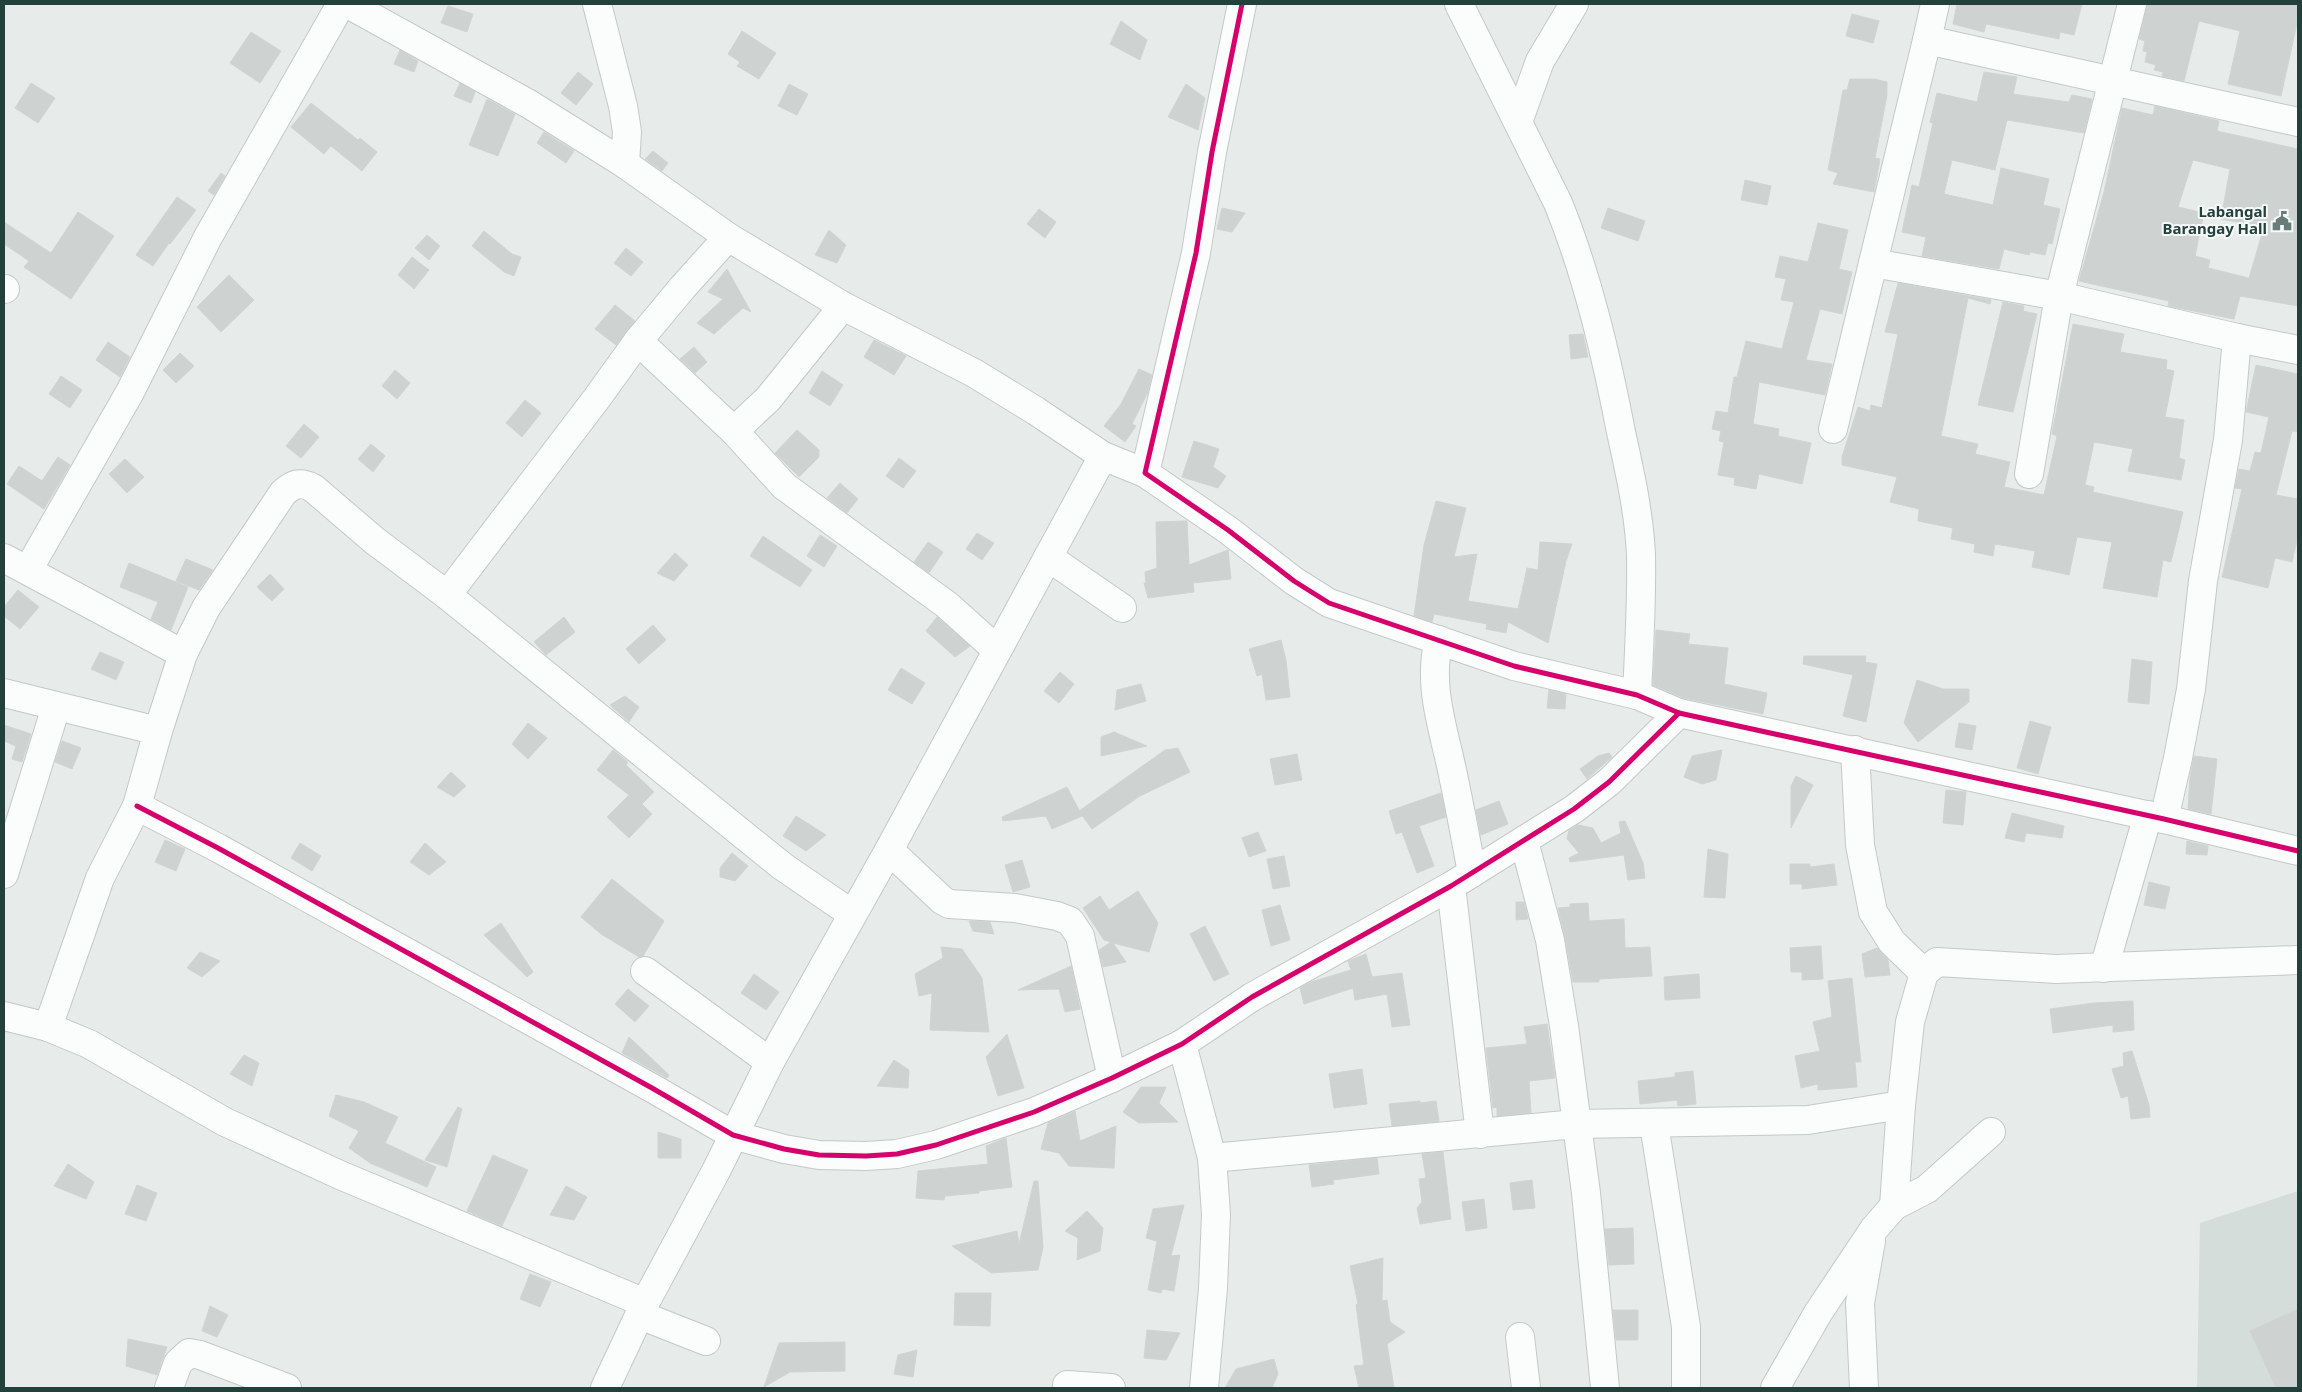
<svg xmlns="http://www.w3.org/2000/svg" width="2302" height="1392" viewBox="0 0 2302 1392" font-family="'Noto Sans',sans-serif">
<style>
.built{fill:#d5ddda}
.building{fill:#ced3d1;stroke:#d0d5d3;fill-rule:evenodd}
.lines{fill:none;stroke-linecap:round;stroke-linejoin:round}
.minor-casing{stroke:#c4c9c7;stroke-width:30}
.minor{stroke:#fbfcfc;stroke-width:28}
.cycleway-casing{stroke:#f5faf8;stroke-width:8}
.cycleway{stroke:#d6006c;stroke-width:5}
.labels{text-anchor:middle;stroke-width:4;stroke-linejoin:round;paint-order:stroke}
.poi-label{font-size:15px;font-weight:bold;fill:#23403a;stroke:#f5faf8;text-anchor:end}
</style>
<rect width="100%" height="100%" fill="#e7ecea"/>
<path class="built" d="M2298 1191V1388H2197L2200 1223Z"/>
<g class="building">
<path d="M1957 4H2082L2074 35 2060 32 2059 39 1986 24 1984 32 1953 24Z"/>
<path d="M2147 4H2298V19L2281 96 2228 84 2240 31 2199 21 2184 81 2162 76 2163 72 2154 70 2156 65 2145 62 2147 52 2143 51 2145 41 2139 39Z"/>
<path d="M448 6 473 14 467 32 441 23Z"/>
<path d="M1852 14 1879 21 1873 43 1846 36Z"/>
<path d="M1121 21 1147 40 1140 60 1110 44Z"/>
<path d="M742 31 776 53 759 79 737 66 740 62 728 54Z"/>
<path d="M251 32 281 51 260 83 230 63Z"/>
<path d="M400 50 418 61 414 72 394 64Z"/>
<path d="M578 72 593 84 576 105 561 93Z"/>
<path d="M1984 72 2017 77 2013 94 2069 102 2072 95 2092 99 2084 133 2007 120 1995 170 1952 160 1944 194 1993 205 2001 168 2049 179 2043 205 2060 209 2052 244 2048 243 2045 255 2030 252 2029 255 2004 249 1999 269 1922 256 1926 237 1902 232 1912 185 1919 187 1933 123 1930 122 1937 93 1977 102Z"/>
<path d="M1850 79H1874L1887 82V95L1875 158 1880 159 1874 192 1833 184 1838 173 1828 170 1843 90H1847Z"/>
<path d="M31 83 55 98 38 123 15 108Z"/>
<path d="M460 83 475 92 471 103 454 96Z"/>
<path d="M789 84 808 94 797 115 778 106Z"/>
<path d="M1186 84 1205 98 1198 130 1168 117Z"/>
<path d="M487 99 515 114 498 156 469 145Z"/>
<path d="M311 103 358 140 360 138 377 152 362 171 331 146 324 154 291 127Z"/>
<path d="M2155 106 2219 121 2217 131 2298 149V306L2240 296 2234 319 2168 306 2169 301 2079 281 2104 192 2122 108 2153 115ZM2193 160 2230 169 2221 219 2264 227 2249 278 2208 268 2210 260 2195 256 2204 213 2178 207Z"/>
<path d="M544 132 574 151 566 163 537 143Z"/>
<path d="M653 151 668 163 662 171 645 159Z"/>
<path d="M221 173 225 176 214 195 208 191Z"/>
<path d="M1745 180 1771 186 1767 205 1741 200Z"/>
<path d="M177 197 196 210 170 244 169 243 153 266 136 255Z"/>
<path d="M1222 208 1245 213 1232 232 1217 229Z"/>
<path d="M1608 208 1645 221 1638 241 1601 228Z"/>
<path d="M1039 209 1056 222 1045 238 1027 224Z"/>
<path d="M78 212 114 236 71 299 24 267 29 261 4 244V222L51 253Z"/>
<path d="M1818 223 1848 230 1839 269 1852 272 1842 314 1820 309 1806 360 1832 364 1825 395 1759 382 1753 424 1779 429 1778 436 1811 443 1802 484 1759 474 1756 489 1734 485 1735 478 1718 475 1724 442 1719 441 1721 431 1712 429 1716 411 1728 413 1734 377H1737L1746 341 1782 349 1794 302 1781 300 1786 279 1775 277 1780 256 1808 262Z"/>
<path d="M829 230 846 245 837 263 815 255Z"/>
<path d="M484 231 512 254 521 257 514 276 504 272 472 246Z"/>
<path d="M427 235 440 246 429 260 415 248Z"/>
<path d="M626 248 643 262 631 276 614 263Z"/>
<path d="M412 257 429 270 414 289 398 275Z"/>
<path d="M727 269 751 312 743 308 714 334 697 323 723 299 708 292Z"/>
<path d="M229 275 254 300 221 332 197 307Z"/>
<path d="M1898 283 1991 300 1990 304 1968 298 1941 436 1978 444 1975 454 2010 462 2004 487 2044 495 2057 436 2052 434 2073 324 2124 334 2120 352 2167 360 2166 369 2174 371 2165 417 2184 420 2179 458 2185 460 2181 480 2128 471 2133 449 2094 442 2085 485 2094 487 2093 492 2183 512 2171 562 2163 560 2157 597 2103 588 2112 542 2077 537 2069 575 2032 567 2035 551 1995 544 1993 556 1974 552 1975 544 1951 539 1953 528 1918 521 1919 509 1890 502 1897 477 1842 465V457L1858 407 1870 411 1871 405 1882 408 1898 334 1885 332Z"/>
<path d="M2003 302 2024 306 2023 311 2037 314 2013 412 1978 405Z"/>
<path d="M615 305 635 321 616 345 595 329Z"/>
<path d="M1583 334 1588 357 1571 359 1569 335Z"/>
<path d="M874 340 906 356 894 375 864 357Z"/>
<path d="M108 342 130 357 120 377 96 360Z"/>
<path d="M694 347 707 362 695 373 680 359Z"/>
<path d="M180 353 194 366 176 383 163 370Z"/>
<path d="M2256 365 2298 374V432L2292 431 2276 495 2298 499V536L2292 562 2275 558 2268 588 2222 577 2242 489 2235 488 2239 469 2250 471 2255 452 2261 453 2269 417 2246 412Z"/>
<path d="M1139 369 1152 375 1147 394 1132 424 1136 426 1125 442 1104 426 1121 404Z"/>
<path d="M395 370 410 383 397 399 382 386Z"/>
<path d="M822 371 843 385 830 406 809 393Z"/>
<path d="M61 376 82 390 70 408 49 394Z"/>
<path d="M525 400 541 413 522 437 506 423Z"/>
<path d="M304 424 319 437 301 458 286 446Z"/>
<path d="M797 430 819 450V457L799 477 775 453Z"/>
<path d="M1194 441 1219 449 1213 467 1226 476 1218 488 1182 477Z"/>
<path d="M371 444 385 456 373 472 358 459Z"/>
<path d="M58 457 70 465 44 509 7 484 19 466 42 481Z"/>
<path d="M899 458 916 471 903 488 886 476Z"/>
<path d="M125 459 144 477 127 493 109 474Z"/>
<path d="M840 483 858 499 847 513 827 498Z"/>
<path d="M1436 501 1466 508 1454 557 1477 554 1468 601 1518 609 1527 568 1538 570 1540 542 1572 544 1566 561 1548 643 1508 622 1506 633 1486 629 1487 624 1434 614 1432 622 1414 616 1424 545Z"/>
<path d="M1187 521 1189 565 1228 550 1231 579 1193 583 1194 592 1148 598 1144 583H1146L1145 572 1157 568 1156 522Z"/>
<path d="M977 533 994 543 982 560 966 549Z"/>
<path d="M820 535 837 546 824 567 807 556Z"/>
<path d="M763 536 812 570 800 587 750 556Z"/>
<path d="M928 542 943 552 929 573 914 562Z"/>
<path d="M675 553 688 565 674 581 657 573Z"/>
<path d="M186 559 213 570 199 590 176 581Z"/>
<path d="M129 563 188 587 171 630 151 619 158 602 120 587Z"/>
<path d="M270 574 284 589 272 601 257 587Z"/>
<path d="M18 590 39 607 20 629 4 616V607Z"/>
<path d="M564 617 575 632 546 655 534 642Z"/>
<path d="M937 617 970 646 955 657 926 631Z"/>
<path d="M653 625 666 640 639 664 626 649Z"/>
<path d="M1656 630 1690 634 1688 644 1728 648 1724 684 1767 693 1763 714 1684 698 1653 685Z"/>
<path d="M1281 640 1286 660 1290 697 1266 700 1262 674 1257 676 1249 649Z"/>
<path d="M100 652 124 662 116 680 91 669Z"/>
<path d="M1804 656H1866L1865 662 1877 664 1866 722 1843 716 1853 675 1803 664Z"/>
<path d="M2132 659 2152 662 2149 704 2128 702Z"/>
<path d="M901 668 925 683 912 704 888 690Z"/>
<path d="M1060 672 1074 684 1059 703 1044 691Z"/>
<path d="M1917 680 1943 689H1969V702L1918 742 1904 723Z"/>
<path d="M1141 684 1146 701 1115 710 1117 690Z"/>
<path d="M1549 690 1566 694 1565 709 1547 708Z"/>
<path d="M625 696 639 707 629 722 610 705Z"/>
<path d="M2030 721 2051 727 2038 774 2017 768Z"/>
<path d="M528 723 547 738 528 759 512 744Z"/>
<path d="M1959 723 1976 726 1972 750 1955 747Z"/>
<path d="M4 725 31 734 22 762 12 759 16 746 4 741Z"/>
<path d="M1114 732 1147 746 1101 756V737Z"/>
<path d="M62 741 81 748 72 769 55 762Z"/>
<path d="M1178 748 1190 772 1140 796 1092 829 1079 811 1165 750Z"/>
<path d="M613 750 628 762 626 765 654 792 642 804 652 814 629 838 607 817 629 795 597 770Z"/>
<path d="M1722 750 1716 780 1702 784 1684 777 1692 756Z"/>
<path d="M1609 753 1612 757 1587 779 1580 769 1598 756Z"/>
<path d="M1297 754 1302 780 1275 785 1270 759Z"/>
<path d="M2194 756 2217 759 2211 814 2188 809 2190 777Z"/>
<path d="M451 772 466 786 454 797 437 787Z"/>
<path d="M1796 776 1813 785 1791 828V786Z"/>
<path d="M1067 787 1082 816 1052 829 1046 816 1003 821 1002 817Z"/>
<path d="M1946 790 1966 792 1963 825 1943 823Z"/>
<path d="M1441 793 1446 817 1419 826 1434 866 1417 873 1402 832 1396 834 1389 811Z"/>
<path d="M1499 801 1508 824 1481 835 1476 810Z"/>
<path d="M2012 813 2064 826 2062 838 2026 833 2024 842 2005 838Z"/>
<path d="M796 816 826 835 806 851 783 836Z"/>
<path d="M1625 821 1643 863 1645 878 1628 880 1624 855 1570 862 1569 858 1579 853 1567 839 1569 830 1578 825 1593 828 1601 843 1621 833 1619 822Z"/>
<path d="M1258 832 1266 851 1249 857 1242 838Z"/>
<path d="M165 840 185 849 176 871 155 862Z"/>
<path d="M2187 841 2208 846 2207 855 2186 854Z"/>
<path d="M300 843 321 856 312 871 291 858Z"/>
<path d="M425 843 446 862 429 875 410 862Z"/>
<path d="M1708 849 1728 854 1725 898 1704 897Z"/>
<path d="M732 853 748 866 735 881 720 877V868Z"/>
<path d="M1284 856 1290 886 1273 889 1267 859Z"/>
<path d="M1022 860 1030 887 1013 892 1005 865Z"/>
<path d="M1790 864H1810V867L1834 864 1837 885 1802 889V884H1790Z"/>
<path d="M612 879 664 921 643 956 639 957 601 934 581 917Z"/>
<path d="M2149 882 2170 887 2165 909 2144 905Z"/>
<path d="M1138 891 1158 923 1149 952 1113 943 1126 962 1103 967 1099 950 1111 942 1104 940 1083 908 1100 896 1109 910Z"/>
<path d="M1516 902H1524L1528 919 1516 920Z"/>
<path d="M1588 903 1589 921 1624 919 1625 948 1650 947 1652 976 1599 979V982H1573L1565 937 1558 908 1570 907V904Z"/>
<path d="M1280 905 1290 940 1271 946 1262 910Z"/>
<path d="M969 921 990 922 994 934 973 931Z"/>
<path d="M501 923 533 972 527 977 484 935Z"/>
<path d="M1205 926 1229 974 1214 981 1190 934Z"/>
<path d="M1821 946 1823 979 1802 980V972H1791L1790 948Z"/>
<path d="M941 947 962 949 982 978 989 1032 930 1030 932 993 919 996 915 974 943 958Z"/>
<path d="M1877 948 1888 960 1890 975 1865 977 1862 954Z"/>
<path d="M200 952 220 961 202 977 187 968Z"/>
<path d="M1366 954 1372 977 1402 973 1410 1025 1392 1027 1387 994 1355 1000 1353 988 1304 1004 1300 988 1311 982 1351 970 1348 961Z"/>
<path d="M1071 966 1080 1009 1065 1012 1059 989 1018 990Z"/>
<path d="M754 974 779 992 766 1010 741 993Z"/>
<path d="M1699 974 1700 998 1665 1000 1664 977Z"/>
<path d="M1852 978 1861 1062H1855L1857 1087 1818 1090V1084L1801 1088 1795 1056 1820 1051 1813 1022 1832 1017 1828 981Z"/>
<path d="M628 989 649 1006 635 1022 615 1004Z"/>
<path d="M2133 1001 2134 1030 2113 1032V1025L2053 1033 2050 1009 2094 1003Z"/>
<path d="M1547 1024 1555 1078 1529 1081 1531 1113 1497 1116V1107L1493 1108 1486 1048 1527 1044 1524 1027Z"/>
<path d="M1007 1034 1024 1088 998 1096 986 1057Z"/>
<path d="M629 1037 669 1075 667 1078 622 1053Z"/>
<path d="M2132 1051 2149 1105 2150 1117 2131 1119 2128 1096 2121 1098 2112 1069 2124 1066 2123 1053Z"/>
<path d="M244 1055 259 1063 252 1086 230 1074Z"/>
<path d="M894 1060 909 1070 908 1088 877 1086Z"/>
<path d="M1362 1069 1367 1104 1334 1108 1329 1074Z"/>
<path d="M1693 1071 1696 1104 1678 1106 1677 1100 1640 1104 1638 1081 1675 1077V1073Z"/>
<path d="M1141 1087H1166L1159 1103 1178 1122 1139 1123 1123 1112Z"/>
<path d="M336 1095 364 1102 398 1117 385 1143 436 1167 427 1187 370 1163 349 1148 359 1131 329 1116Z"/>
<path d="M1420 1101V1103L1436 1101 1439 1121 1392 1126 1389 1104Z"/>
<path d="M458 1107 462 1109 447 1167 425 1160Z"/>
<path d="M1075 1111 1080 1141 1116 1126 1114 1168 1069 1166 1059 1153 1041 1149 1048 1123Z"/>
<path d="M658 1132 681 1139V1158H658Z"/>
<path d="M1006 1138 1012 1187 979 1191V1193L945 1196 944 1200 916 1198 918 1171 988 1164 986 1146Z"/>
<path d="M1443 1152 1451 1219 1420 1224 1417 1208 1422 1202 1419 1179 1426 1178 1422 1154Z"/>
<path d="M493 1155 528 1170 502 1226 467 1211Z"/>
<path d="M1377 1158 1379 1174 1333 1180 1334 1184 1312 1187 1309 1165Z"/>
<path d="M68 1164 94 1182 86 1199 54 1186Z"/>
<path d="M1532 1180 1535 1208 1513 1210 1510 1183Z"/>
<path d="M1034 1181H1038L1043 1247 1038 1270 991 1273 952 1246 1017 1231 1019 1244Z"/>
<path d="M137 1185 157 1193 146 1221 125 1214Z"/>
<path d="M566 1186 587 1197 574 1220 550 1215Z"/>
<path d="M1484 1199 1487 1228 1466 1231 1462 1202Z"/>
<path d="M1184 1205 1171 1256 1180 1255 1174 1291 1162 1289 1161 1293 1148 1290 1157 1241 1146 1238 1153 1209Z"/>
<path d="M1087 1211 1103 1228 1100 1251 1077 1260 1078 1238 1065 1231Z"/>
<path d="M1633 1228 1634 1264 1609 1265 1605 1229Z"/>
<path d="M1383 1258 1382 1301 1387 1300 1390 1322 1405 1332 1387 1344 1394 1388H1359L1354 1366 1364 1365 1356 1305 1358 1304 1350 1266Z"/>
<path d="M530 1274 551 1282 540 1307 520 1299Z"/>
<path d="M955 1293H991L990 1326 954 1325Z"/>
<path d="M210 1306 228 1315 217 1337 202 1331Z"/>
<path d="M2298 1309V1388H2276L2250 1331Z"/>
<path d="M1613 1310H1638V1340H1616Z"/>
<path d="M1147 1330 1180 1333 1166 1360 1144 1358Z"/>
<path d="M128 1339 167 1347 157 1375 126 1366Z"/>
<path d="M845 1342V1371L790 1372 764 1387 779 1343Z"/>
<path d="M917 1350 913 1377 894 1374 898 1355Z"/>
<path d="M1274 1359 1278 1374 1272 1388H1225L1236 1369Z"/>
</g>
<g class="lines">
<defs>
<g id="minor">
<path d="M348 4 529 104 625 164 728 237 843 306 974 373 1036 411 1103 456 1145 473"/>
<path d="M597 4 623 106 627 132 625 164"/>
<path d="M1242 4 1212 152 1196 253 1145 473 1228 530 1294 581 1329 603 1514 666 1637 695 1679 713 2164 819 2298 851"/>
<path d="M1459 4 1558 203C1588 277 1606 355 1621 432 1630 473 1639 513 1641 555 1642 602 1639 649 1637 695"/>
<path d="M1927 40 1935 4"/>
<path d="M1518 122 1540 61 1574 4"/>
<path d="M2298 122 1927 40 1873 263 2059 296 2237 338 2298 350"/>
<path d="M4 289H5"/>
<path d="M638 341 734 431 768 399 843 306"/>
<path d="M1833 429 1873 263"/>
<path d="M734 431 784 486 947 605 997 650"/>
<path d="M2029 474 2059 296 2132 4"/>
<path d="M1048 557 1122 608"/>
<path d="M4 558 183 654"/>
<path d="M28 570 130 392 208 237 341 4"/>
<path d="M447 595 597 398 638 341 683 287 728 237"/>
<path d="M1439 640C1427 686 1444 730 1453 775 1460 808 1466 840 1472 873"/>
<path d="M4 693 158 731"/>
<path d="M1855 750 1860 845 1873 912 1892 942 1924 973"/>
<path d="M137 806 218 848 652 1088 733 1135 784 1149 819 1155 866 1156 897 1154 936 1145 1034 1112 1112 1078 1182 1044 1252 997 1451 886 1574 809 1609 782 1679 713"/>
<path d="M2164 819 2178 758 2191 689 2203 581 2228 440 2237 338"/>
<path d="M1524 841 1550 940 1564 1026 1586 1193 1605 1388"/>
<path d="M889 850 942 900 949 904 1015 908 1057 916 1070 921 1080 936 1112 1078"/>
<path d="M4 874 56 707"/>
<path d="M1451 886 1480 1134"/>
<path d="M2104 968 2148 815"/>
<path d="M645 971 770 1062"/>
<path d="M4 1016 48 1027 89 1044 225 1122 340 1175 645 1303"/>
<path d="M48 1027 100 878 137 806 158 731 183 654 206 608 283 493C293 484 300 481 313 488L375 541 447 595 782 866 852 914"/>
<path d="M1182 1044 1212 1158 1216 1214 1213 1288 1204 1388"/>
<path d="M1654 1124 1686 1327V1388"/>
<path d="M1212 1158 1576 1124 1808 1120 1901 1105"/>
<path d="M1894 1206 1901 1105 1910 1022 1924 973 1937 962 2056 969 2298 960"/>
<path d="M640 1315 706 1341"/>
<path d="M1520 1337 1526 1388"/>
<path d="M1067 1385 1111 1388"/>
<path d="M169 1388 178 1363 189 1353 200 1355 287 1388"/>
<path d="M605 1388 645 1303 716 1171 770 1062 889 850 1103 456"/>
<path d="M1775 1388 1818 1313 1874 1229 1894 1206 1927 1189 1991 1132"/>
<path d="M1864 1388 1860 1303 1871 1241"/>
</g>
</defs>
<use href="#minor" class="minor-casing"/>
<use href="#minor" class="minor"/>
<defs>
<g id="cycleway">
<path d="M1242 4 1212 152 1196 253 1145 473 1228 530 1294 581 1329 603 1514 666 1637 695 1679 713 2164 819 2298 851"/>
<path d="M137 806 218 848 652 1088 733 1135 784 1149 819 1155 866 1156 897 1154 936 1145 1034 1112 1112 1078 1182 1044 1252 997 1451 886 1574 809 1609 782 1679 713"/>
</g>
</defs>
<use href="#cycleway" class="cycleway-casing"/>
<use href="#cycleway" class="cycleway"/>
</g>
<defs>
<symbol id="civic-bare" viewBox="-9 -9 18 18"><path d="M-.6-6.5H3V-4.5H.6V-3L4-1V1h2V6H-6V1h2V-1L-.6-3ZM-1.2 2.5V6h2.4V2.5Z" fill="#687c78" stroke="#f5faf8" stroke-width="2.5" paint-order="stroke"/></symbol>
</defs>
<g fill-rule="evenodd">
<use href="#civic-bare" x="2268" y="207" width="28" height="28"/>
</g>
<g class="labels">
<g class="poi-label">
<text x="2267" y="217">Labangal<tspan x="2267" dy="17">Barangay Hall</tspan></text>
</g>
</g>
<rect width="2302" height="1392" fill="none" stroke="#23403a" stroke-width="10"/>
</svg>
